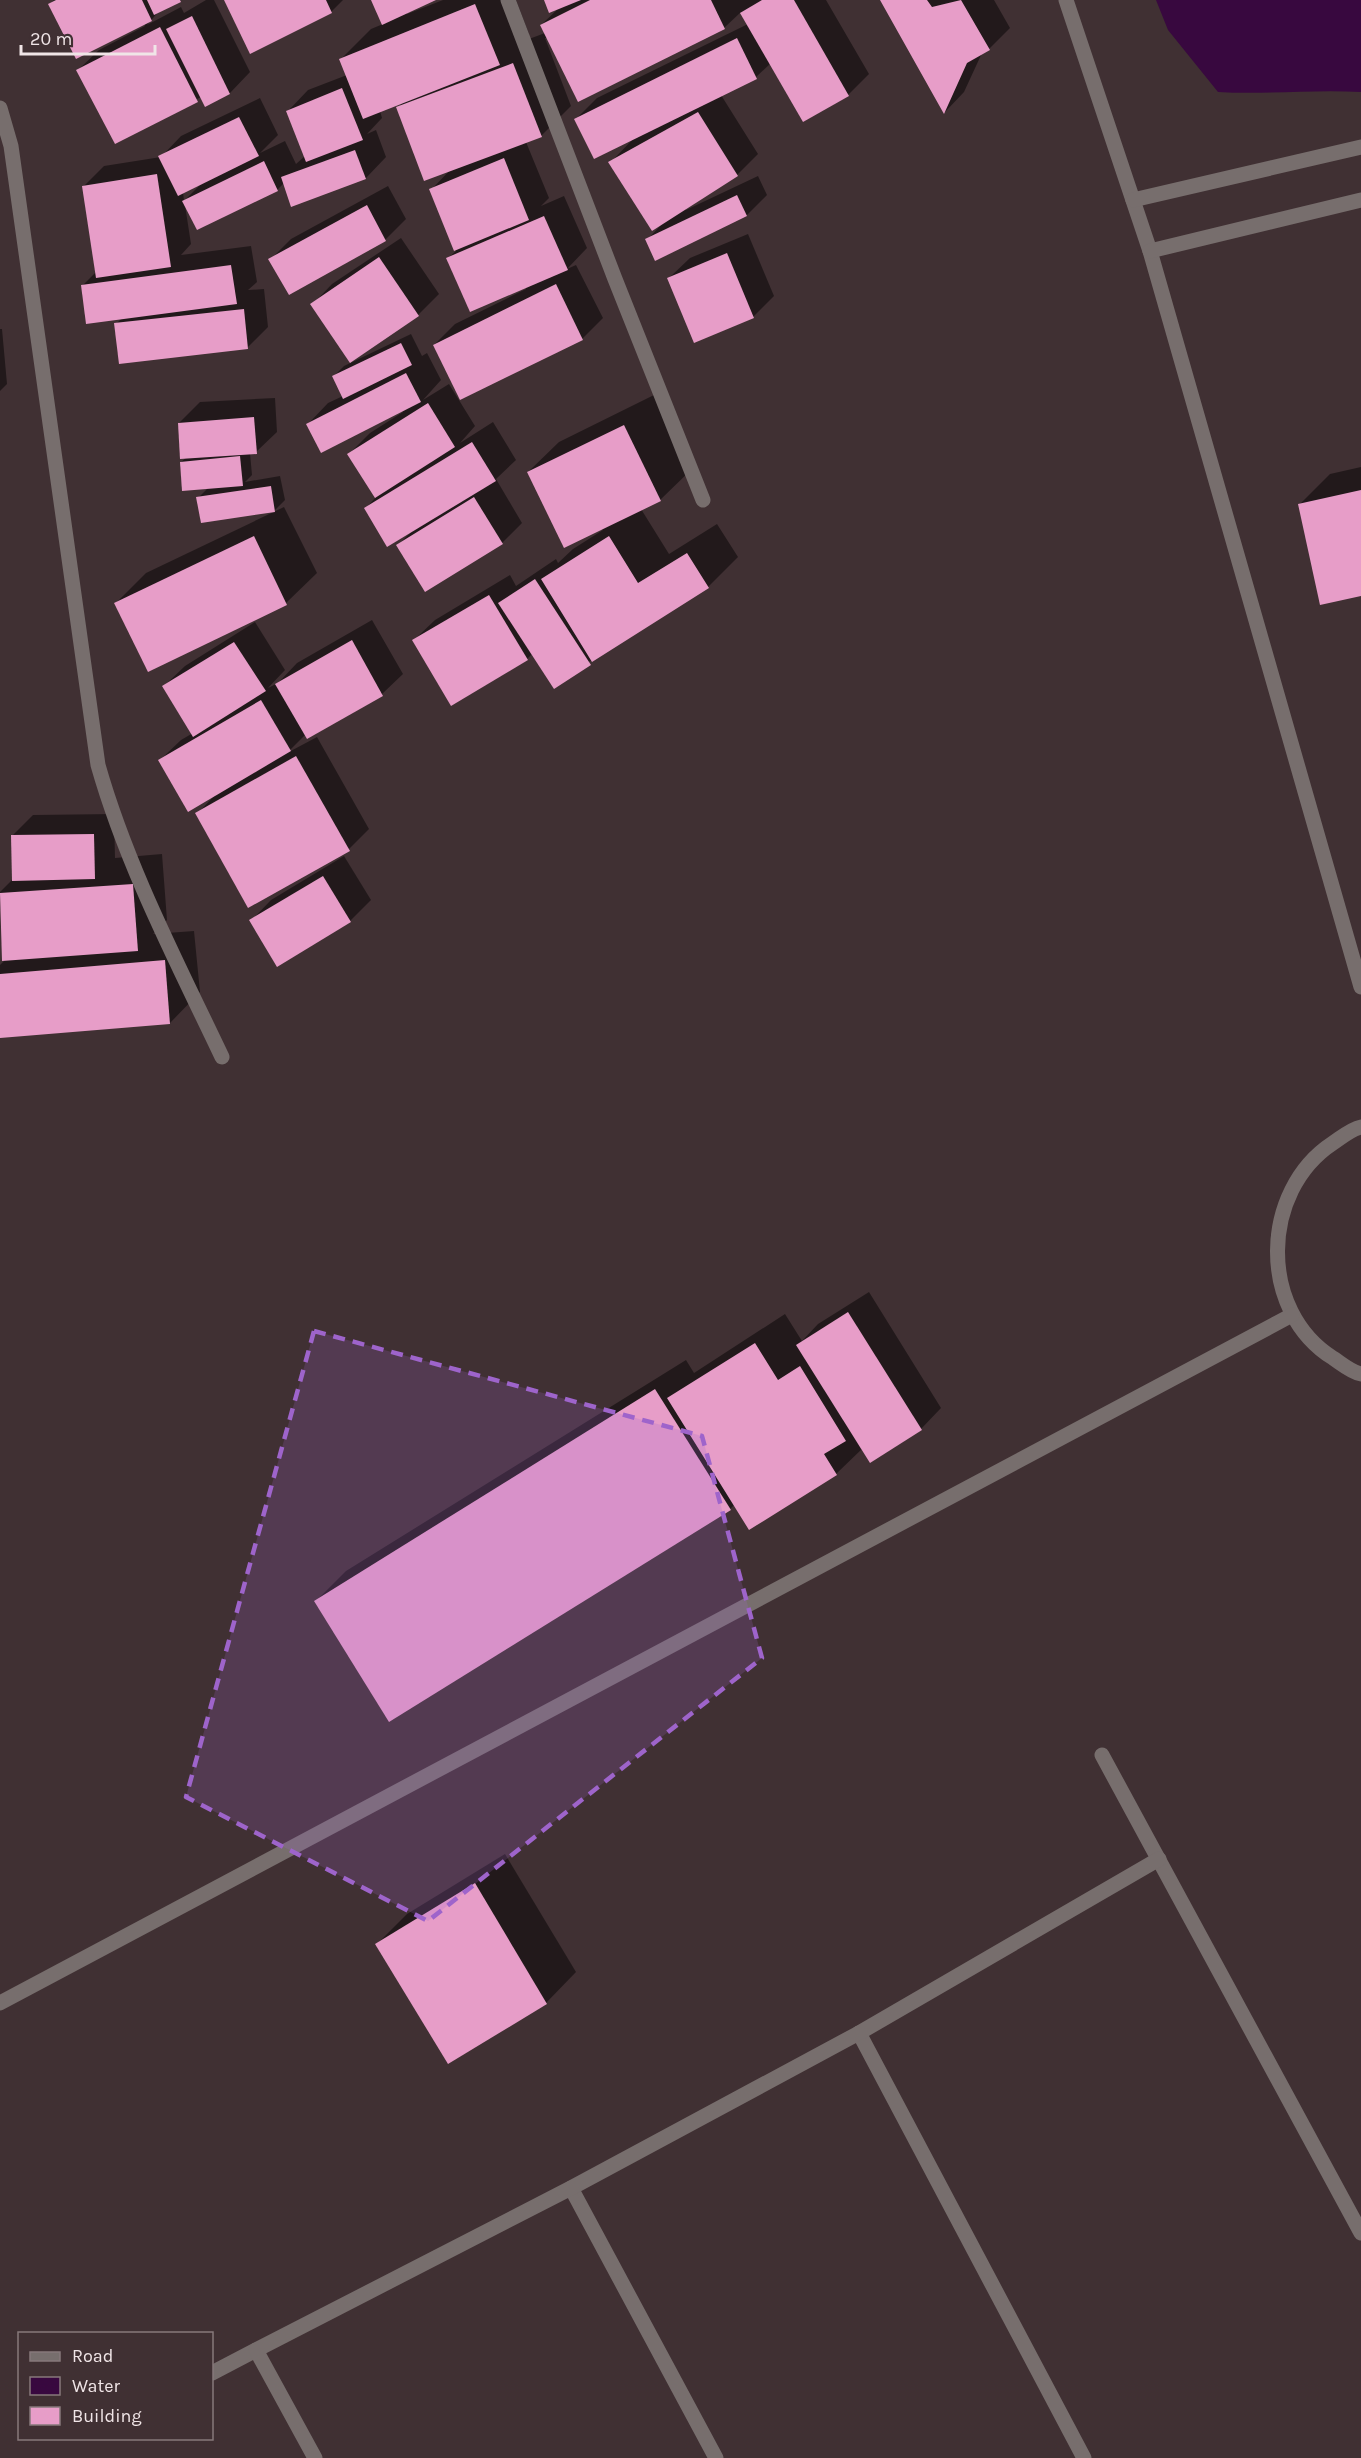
<svg xmlns="http://www.w3.org/2000/svg" width="1361" height="2458" viewBox="0 0 1361 2458" font-family="Karla,sans-serif">
<style>
.water{fill:#38083f}
.shadow{fill:#0007;fill-rule:evenodd}
.building{fill:#e79dc8}
.lines{fill:none;stroke-linecap:round;stroke-linejoin:round}
.lane{stroke:#776e6d;stroke-width:15}
.street{stroke:#776e6d;stroke-width:15}
.marked{fill:#9e64cb;fill-opacity:0.2;stroke:#9e64cb;stroke-width:4.5;stroke-dasharray:12 8;stroke-linejoin:round}
</style>
<rect width="100%" height="100%" fill="#403033"/>
<path class="water" d="M1156 0H1361V92C1313 89 1266 95 1218 92L1168 30Z"/>
<g class="shadow">
<path d="M54 0H181L160 10 147 25 181 7 184 13 206 0H214L250 72 230 93 205 105 201 97 115 142 78 70 99 50 145 26 144 23 50 4Z"/>
<path d="M225 0H343L331 12Z"/>
<path d="M372 0H432L406 12 407 14 443 0H516L529 34 521 42 545 33 541 25 560 7 545 0H826L869 74 848 95 771 63 756 77 721 95 758 154 737 175 685 208 686 210 758 176 767 195 747 215 656 259 647 240 661 225 610 163 634 138 576 119 597 98 748 24 741 12 724 28 545 38 571 106 541 136 526 142 549 198 541 206 564 196 587 248 567 269 576 265 603 318 582 339 434 345 455 324 526 289 525 287 448 258 456 251 431 190 451 169 398 108 404 101 380 111 382 118 367 134 376 130 386 157 366 178 284 183 277 190 197 228 185 205 191 244 181 255 251 246 257 282 248 290 264 289 268 327 248 347 116 324 122 318 82 286 97 271 83 187 104 166 161 157 181 136 260 98 278 135 260 153 285 141 296 164 305 156 288 111 308 90 347 75 341 59 371 29 383 24ZM202 183 184 201 183 192Z"/>
<path d="M881 0H994L1010 28 989 49 982 53 964 92 945 112Z"/>
<path d="M388 186 406 219 385 240 290 293 270 260 291 239Z"/>
<path d="M748 234 774 296 753 317 669 278 690 258Z"/>
<path d="M401 238 439 294 418 315 350 361 312 305 332 284Z"/>
<path d="M0 329H2L7 384 0 391Z"/>
<path d="M411 334 422 356 427 353 441 380 423 400 449 384 475 426 460 443 493 422 516 460 496 479 522 523 502 543 398 545 410 533 366 508 376 497 349 454 370 433 403 412 402 410 308 424 328 403 343 396 334 376 344 366Z"/>
<path d="M654 395 691 470 660 500 641 509 669 554 717 524 738 557 708 587 597 656 554 687 532 654 527 659 414 640 435 620 510 575 516 586 556 559 558 563 573 549 603 530 528 472 559 442Z"/>
<path d="M275 398 277 432 256 452 250 453 252 475 245 482 280 476 285 500 275 510 198 498 208 488 181 462 187 457 179 423 200 402Z"/>
<path d="M1361 467V594L1300 504 1330 474Z"/>
<path d="M284 507 317 573 286 603 148 670 116 603 146 573Z"/>
<path d="M372 620 403 674 382 694 308 737 306 734 287 753 317 737 369 829 349 849 197 814 215 795 160 760 181 740 193 733 164 686 185 666 255 622 285 670 268 688 278 683 297 663Z"/>
<path d="M114 814 115 858 162 854 167 920 153 934 194 931 200 992 170 1023 0 1036V965L4 961 0 892 14 878 13 835 33 815Z"/>
<path d="M344 856 371 900 350 921 278 965 251 921 271 900Z"/>
<path d="M869 1292 941 1408 921 1429 863 1448 836 1474 735 1504 730 1509 316 1601 346 1571 686 1360 694 1373 785 1314 802 1341 818 1324Z"/>
<path d="M505 1854 576 1972 546 2003 377 1944 407 1914Z"/>
</g>
<g class="building">
<path d="M56 0H142L152 21 76 59 48 4Z"/>
<path d="M147 0H180L181 2 154 15Z"/>
<path d="M224 0H326L332 13 250 54Z"/>
<path d="M371 0H436L382 25Z"/>
<path d="M544 0H581L549 13Z"/>
<path d="M590 0H711L725 29 578 102 540 25Z"/>
<path d="M762 0H794L849 96 803 122 740 13Z"/>
<path d="M880 0H927L932 7 961 0 990 50 967 63 944 114Z"/>
<path d="M475 4 500 65 363 119 339 59Z"/>
<path d="M192 16 230 94 205 107 166 29Z"/>
<path d="M160 27 198 102 115 144 76 70Z"/>
<path d="M737 38 757 79 594 159 574 119Z"/>
<path d="M513 63 542 137 424 181 396 107Z"/>
<path d="M342 88 363 140 306 162 286 111Z"/>
<path d="M698 112 738 176 652 231 608 162Z"/>
<path d="M239 117 259 156 178 196 158 156Z"/>
<path d="M355 150 366 179 291 207 281 177Z"/>
<path d="M504 158 529 220 454 251 429 189Z"/>
<path d="M264 161 278 191 197 230 182 201Z"/>
<path d="M157 174 171 267 96 278 82 186Z"/>
<path d="M737 195 747 216 655 261 645 239Z"/>
<path d="M367 205 386 241 289 295 268 259Z"/>
<path d="M544 216 568 270 470 312 446 258Z"/>
<path d="M727 253 754 318 694 343 667 278Z"/>
<path d="M379 257 419 316 350 363 310 304Z"/>
<path d="M231 265 237 304 86 324 81 285Z"/>
<path d="M556 284 583 340 460 400 433 345Z"/>
<path d="M244 309 248 349 119 364 114 323Z"/>
<path d="M401 343 412 365 343 399 332 376Z"/>
<path d="M406 373 421 402 321 453 306 424Z"/>
<path d="M428 403 455 447 375 498 347 454Z"/>
<path d="M254 417 257 454 180 459 178 423Z"/>
<path d="M624 425 661 501 564 548 527 472Z"/>
<path d="M472 442 496 481 387 547 364 508Z"/>
<path d="M240 456 243 486 182 491 180 462Z"/>
<path d="M271 486 275 512 201 523 196 497Z"/>
<path d="M1361 490V596L1320 605 1298 504Z"/>
<path d="M474 497 503 544 425 592 396 545Z"/>
<path d="M254 536 287 605 148 672 114 603Z"/>
<path d="M609 536 638 583 687 553 709 588 592 662 541 579Z"/>
<path d="M535 579 591 665 554 689 498 603Z"/>
<path d="M489 595 528 660 451 706 412 640Z"/>
<path d="M352 640 383 696 307 739 275 684Z"/>
<path d="M234 642 266 691 193 737 162 686Z"/>
<path d="M261 700 291 751 188 812 158 760Z"/>
<path d="M296 756 350 851 248 908 195 813Z"/>
<path d="M94 834 95 879 12 881 11 835Z"/>
<path d="M323 876 351 922 277 967 249 920Z"/>
<path d="M133 884 138 951 2 961 0 893Z"/>
<path d="M165 960 170 1024 0 1038V974Z"/>
<path d="M848 1312 922 1430 870 1463 796 1345Z"/>
<path d="M755 1343 778 1380 800 1366 846 1441 824 1454 837 1475 749 1530 667 1398Z"/>
<path d="M655 1389 731 1510 389 1722 314 1601Z"/>
<path d="M475 1883 547 2004 448 2064 375 1944Z"/>
</g>
<g class="lines">
<path class="lane" d="M212 2373 256 2350"/>
<g class="street">
<path d="M508 0 615 279 703 500"/>
<path d="M1066 0 1150 251 1361 987"/>
<path d="M0 108 11 146 98 765C127 867 177 962 222 1057"/>
<path d="M1133 200 1361 147"/>
<path d="M1150 251 1361 200"/>
<path d="M1361 1127C1351 1129 1342 1137 1333 1143 1260 1191 1258 1311 1333 1358 1342 1364 1351 1372 1361 1374"/>
<path d="M1102 1755 1361 2233"/>
<path d="M0 2003 1292 1315"/>
<path d="M859 2033 1084 2458"/>
<path d="M571 2188 716 2458"/>
<path d="M315 2458 256 2350 571 2188 859 2033 1159 1859"/>
</g>
</g>
<path class="marked" d="M314 1331 702 1436 762 1658 428 1921 186 1797Z"/>
<rect x="18" y="2332" width="195" height="108" fill="#403033" stroke="#86787b" stroke-width="1.5"/>
<rect x="30" y="2352" width="30" height="9" fill="#776e6d" stroke="#86787b" stroke-width="1.5"/>
<text x="72" y="2362" font-size="18" fill="#f0e5e7">Road</text>
<rect x="30" y="2377" width="30" height="18" fill="#38083f" stroke="#86787b" stroke-width="1.5"/>
<text x="72" y="2392" font-size="18" fill="#f0e5e7">Water</text>
<rect x="30" y="2407" width="30" height="18" fill="#e79dc8" stroke="#86787b" stroke-width="1.5"/>
<text x="72" y="2422" font-size="18" fill="#f0e5e7">Building</text>
<path d="M21 45v9h134v-9" fill="none" stroke="#f0e5e7" stroke-width="3"/>
<text x="30" y="45" font-size="18" fill="#f0e5e7" stroke="#403033" stroke-width="4.5" paint-order="stroke">20 m</text>
</svg>
